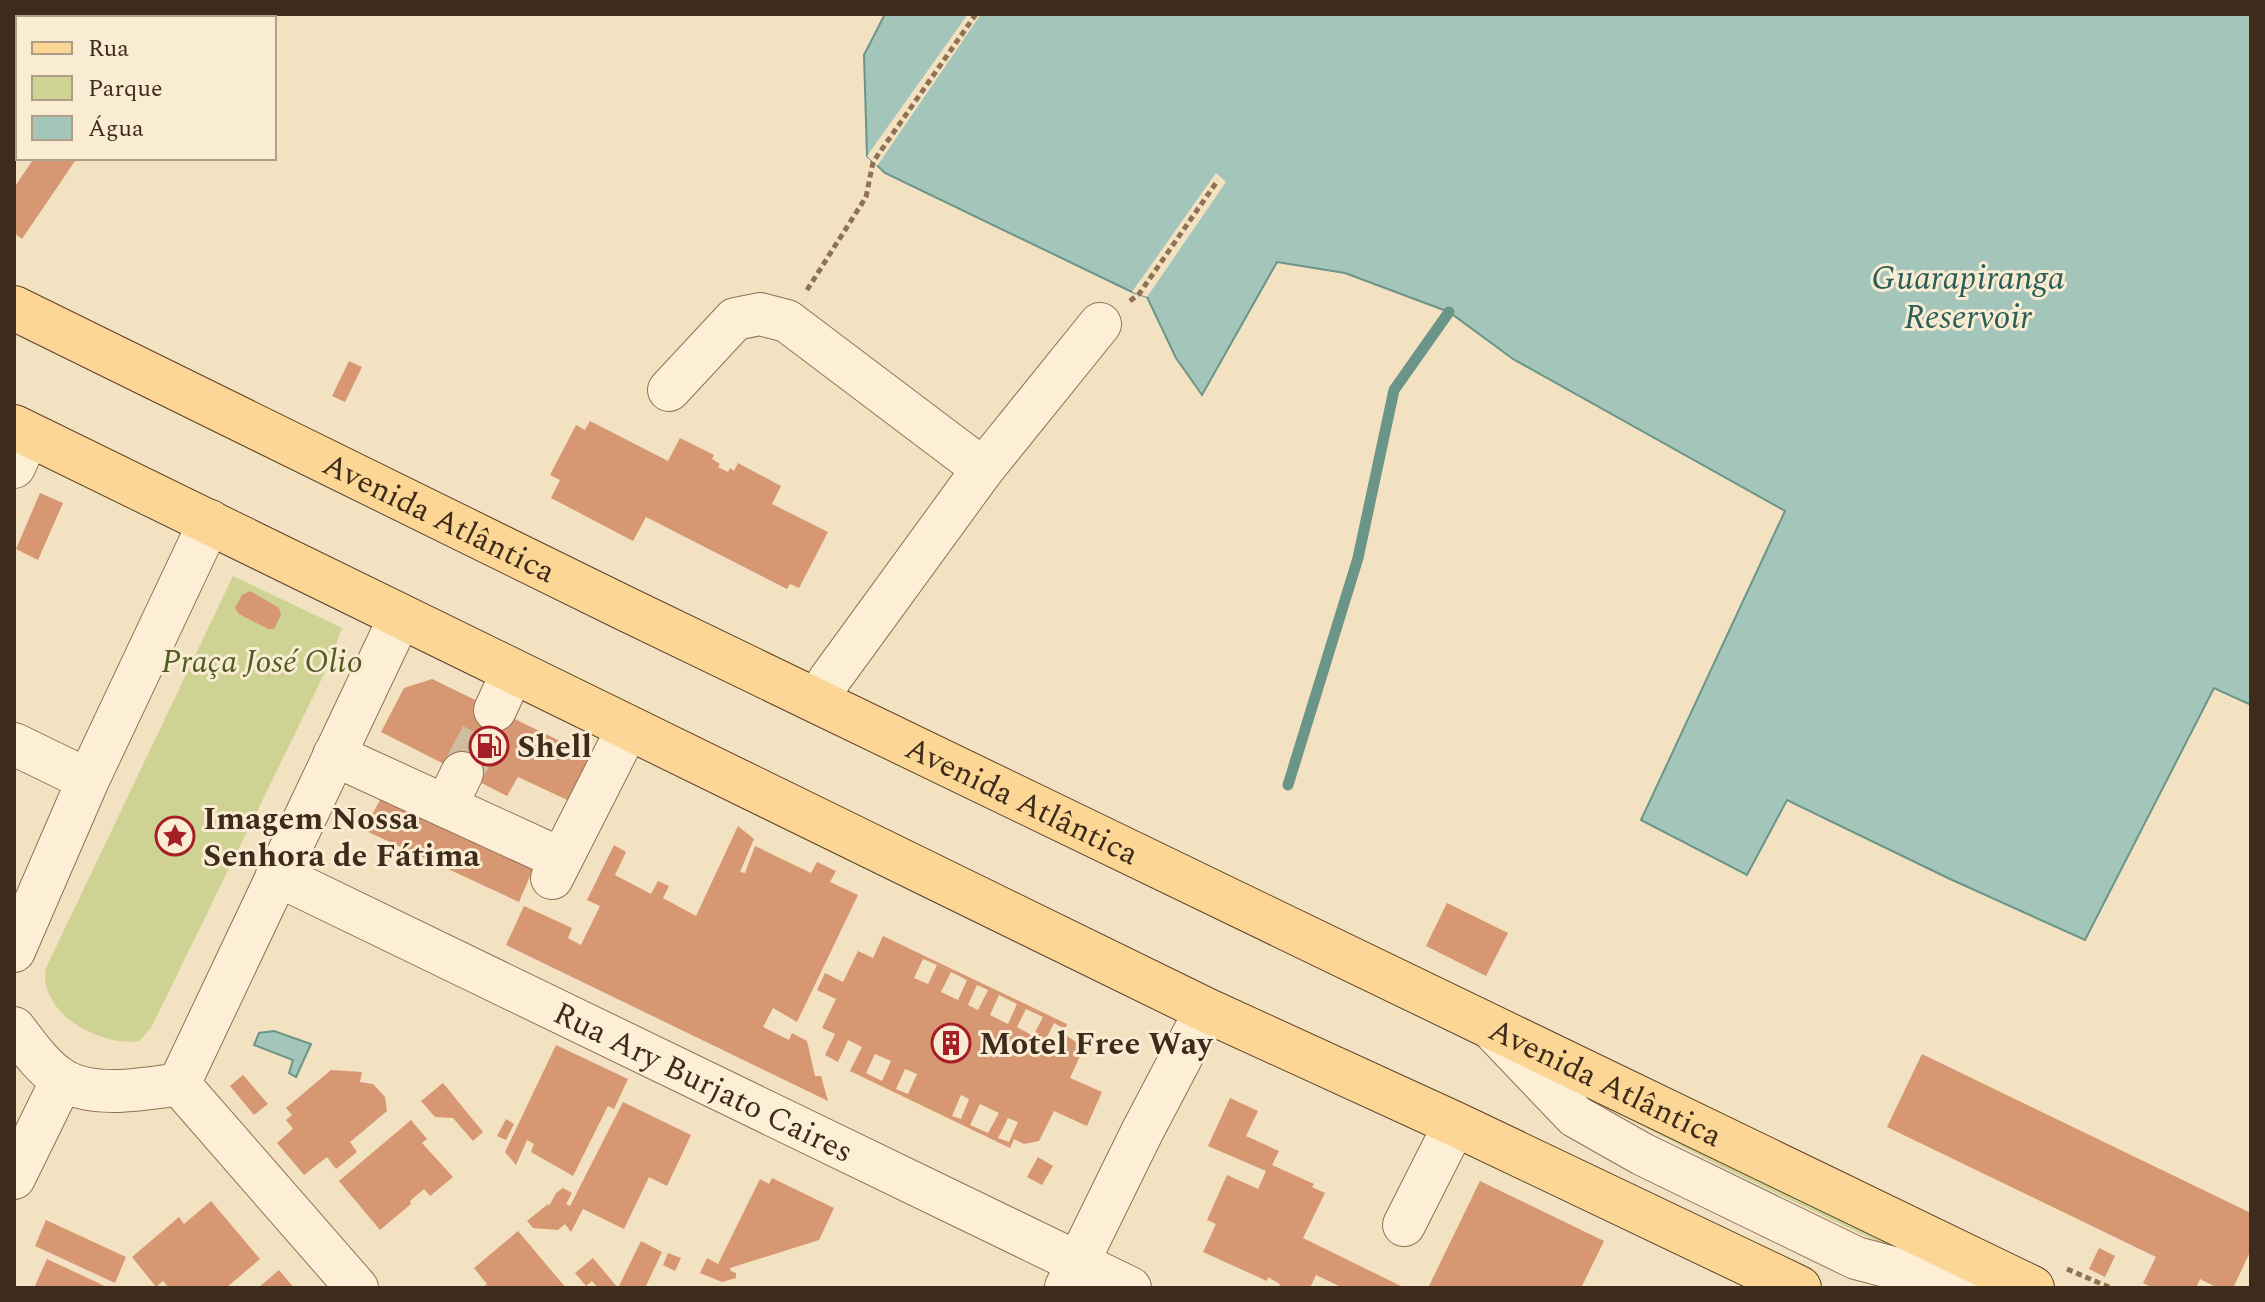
<svg xmlns="http://www.w3.org/2000/svg" width="2265" height="1302" viewBox="0 0 2265 1302" font-family="Spectral,serif">
<style>
.green{fill:#ced393}
.water{fill:#a4c5ba;stroke:#6a9588;stroke-width:2}
.pier{fill:#f3e2c1}
.lines{fill:none;stroke-linecap:round;stroke-linejoin:round}
.stream{stroke:#6a9588;stroke-width:11}
.building{fill:#d69772;fill-rule:evenodd}
.minor-tunnel{stroke:#cfbda0;stroke-width:42;stroke-dasharray:42 21;stroke-linecap:butt}
.minor-casing{stroke:#8f7256;stroke-width:44}
.major-casing{stroke:#5c402b;stroke-width:46}
.path{stroke:#8f7256;stroke-width:5;stroke-dasharray:6 4;stroke-linecap:butt}
.minor{stroke:#fdefd6;stroke-width:42}
.major{stroke:#fbd694;stroke-width:44}
.labels{text-anchor:middle;stroke-width:6;stroke-linejoin:round;paint-order:stroke}
.street-label{font-size:32px;fill:#3d2b1c;stroke:#faecd2}
.park-label{font-size:32px;font-style:italic;fill:#505c20;stroke:#faecd2}
.poi-label{font-size:32px;font-weight:bold;fill:#3d2b1c;stroke:#faecd2;text-anchor:start}
.water-label{font-size:34px;font-style:italic;fill:#295f59;stroke:#faecd2}
</style>
<rect width="100%" height="100%" fill="#f3e2c1"/>
<g class="green">
<path d="M233 576 342 628 330 662 151 1028 139 1041C101 1047 37 1013 46 968Z"/>
<path d="M1569 1088 1901 1242 1895 1250 1724 1168Z"/>
</g>
<g class="water">
<path d="M885 14H2251V705L2214 688 2085 940 1950 879 1787 800 1747 875 1641 820 1785 511 1513 359 1449 312 1345 273 1277 262 1202 395 1176 358 1147 297 1132 292 885 173 867 156 864 55Z"/>
<path d="M274 1031 311 1044 296 1077 289 1073 293 1060 254 1045 259 1033Z"/>
</g>
<g class="pier">
<path d="M968 14H981L877 166 867 156Z"/>
<path d="M1216 173 1226 182 1147 297 1132 292Z"/>
</g>
<g class="lines">
<path class="stream" d="M1288 785 1358 558 1394 390 1449 312"/>
</g>
<g class="building">
<path d="M18 26V109L14 104V30Z"/>
<path d="M34 158H77L22 239 14 233V188Z"/>
<path d="M349 361 362 367 345 402 332 396Z"/>
<path d="M590 421 668 461 680 438 714 455 712 459 720 464 718 467 728 472 730 468 734 471 738 463 781 486 772 504 828 532 799 588 790 584 787 589 646 517 633 541 551 498 560 480 550 475 576 425 585 430Z"/>
<path d="M40 493 63 503 38 560 16 549Z"/>
<path d="M250 591 279 608 281 615 274 629H268L239 614 235 608 242 595Z"/>
<path d="M432 679 599 760 578 805 518 777 507 796 381 732 404 688Z"/>
<path d="M381 798 533 869 519 902 364 830Z"/>
<path d="M738 826 754 839 740 872 745 873 755 846 811 873 817 862 836 871 830 882 858 895 797 1022 773 1008 763 1027 789 1040 792 1033 807 1041 815 1076H821L828 1101 506 945 524 906 572 928 568 938 581 945 600 906 587 900 614 845 626 852 615 875 651 894 658 881 669 886 663 898 696 916Z"/>
<path d="M1447 903 1508 933 1486 976 1426 946Z"/>
<path d="M883 936 1067 1024 1065 1029 1054 1023 1045 1041 1054 1046 1061 1032 1079 1044 1080 1056 1070 1078 1102 1092 1087 1126 1054 1111 1039 1141 1024 1144 1014 1139 1010 1148 850 1071 862 1047 848 1040 838 1062 825 1055 835 1034 822 1028 836 999 817 990 825 973 843 982 858 951 873 958ZM923 959 937 965 928 984 914 978ZM951 972 967 980 958 1000 941 992ZM977 985 988 990 978 1010 968 1005ZM999 995 1017 1004 1008 1024 990 1015ZM1026 1009 1043 1017 1033 1036 1017 1027ZM875 1054 891 1061 882 1081 866 1073ZM905 1069 917 1074 908 1094 896 1089ZM961 1095 969 1099 961 1119 952 1116ZM980 1104 999 1113 988 1133 970 1125ZM1008 1118 1018 1122 1009 1142 998 1138Z"/>
<path d="M556 1045 628 1079 614 1109 608 1106 573 1176 531 1152 534 1144 527 1140 516 1165 505 1152Z"/>
<path d="M1922 1054 2251 1213V1250L2233 1288H2218L2200 1279 2196 1288H2153L2143 1283 2156 1257 1887 1127Z"/>
<path d="M331 1070 362 1072 360 1082 373 1084 385 1097 387 1111 350 1142 357 1152 336 1169 327 1157 304 1175 277 1143 293 1129 286 1120 292 1115 286 1108Z"/>
<path d="M243 1075 268 1104 254 1115 230 1086Z"/>
<path d="M443 1083 483 1132 473 1141 453 1118 435 1117 421 1101Z"/>
<path d="M1230 1098 1258 1111 1246 1136 1279 1151 1272 1165 1314 1184 1312 1187 1325 1193 1303 1238 1405 1288H1343L1316 1275 1310 1288H1278L1280 1284 1268 1277 1267 1281 1203 1252 1216 1224 1207 1220 1227 1175 1258 1189 1266 1171 1208 1146Z"/>
<path d="M623 1102 691 1135 667 1186 649 1177 624 1229 583 1209 571 1232 565 1224 558 1230 533 1228 527 1221 548 1204 549 1206 556 1193 563 1188 572 1193 566 1204 570 1206Z"/>
<path d="M506 1119 514 1124 506 1140 497 1136Z"/>
<path d="M411 1120 427 1139 422 1143 453 1177 430 1196 424 1189 410 1201 411 1204 380 1230 339 1181Z"/>
<path d="M1038 1157 1053 1166 1042 1185 1027 1177Z"/>
<path d="M772 1178 834 1208 819 1240 730 1268 731 1271 736 1273V1278L722 1282 700 1273 707 1258 718 1264 760 1179 769 1184Z"/>
<path d="M1480 1181 1604 1241 1581 1288H1428Z"/>
<path d="M211 1201 260 1259 226 1288H169L163 1281 156 1287 132 1257 179 1217 184 1224Z"/>
<path d="M46 1220 126 1257 115 1283 35 1246Z"/>
<path d="M518 1231 566 1288H482L487 1284 474 1268Z"/>
<path d="M641 1241 662 1252 645 1288H598L592 1281 586 1286 575 1273 593 1258 618 1288Z"/>
<path d="M2099 1248 2115 1256 2105 1277 2089 1269Z"/>
<path d="M668 1253 681 1258 675 1271 663 1265Z"/>
<path d="M47 1259 109 1288H34Z"/>
<path d="M279 1270 294 1288H258Z"/>
</g>
<g class="lines">
<path class="minor-tunnel" d="M462 773 495 710"/>
<defs>
<g id="minor">
<path d="M669 390 735 319 760 314 787 321 983 469"/>
<path d="M14 467 29 434"/>
<path d="M817 701 830 679 983 469 1100 324"/>
<path d="M495 710 513 671"/>
<path d="M14 744 88 780"/>
<path d="M334 755 561 859"/>
<path d="M446 806 462 773"/>
<path id="s1" d="M277 875 1130 1288"/>
<path d="M552 878 628 728"/>
<path d="M14 951 88 780 210 521"/>
<path d="M14 1028C27 1045 42 1067 61 1079 92 1099 145 1089 179 1084L400 617"/>
<path d="M1492 1029 1575 1116 1642 1154 1856 1258 1931 1278 1949 1279 1987 1266"/>
<path d="M179 1084 357 1288"/>
<path d="M14 1178 62 1080"/>
<path d="M1404 1225 1455 1124"/>
<path d="M1066 1287 1142 1132 1206 1010"/>
</g>
<g id="major">
<path id="s2" d="M14 308 620 606 2032 1288"/>
<path d="M14 427 1206 1010 1455 1124 1799 1288"/>
</g>
</defs>
<use href="#minor" class="minor-casing"/>
<use href="#major" class="major-casing"/>
<g class="path">
<path d="M807 290 866 197 873 162 976 14"/>
<path d="M1130 301 1139 294 1218 180"/>
<path d="M2067 1269 2111 1288"/>
</g>
<use href="#minor" class="minor"/>
<use href="#major" class="major"/>
</g>
<defs>
<symbol id="fuel-ring" viewBox="-11 -11 22 22"><circle r="9.5" fill="#faecd2" stroke="#a61e26" stroke-width="1.5"/><path d="M-5.5-6h7V0h2V4h1.3V-2.5L3-4.5l.8-.8L6-3V5H2.5V1h-1V6h-7ZM-4.2-4.7v3.2H.2V-4.7Z" fill="#a61e26"/></symbol>
<symbol id="sight-ring" viewBox="-11 -11 22 22"><circle r="9.5" fill="#faecd2" stroke="#a61e26" stroke-width="1.5"/><path d="M0-6L1.8-2.2L6-1.7L2.9 1.2L3.7 5.4L0 3.3L-3.7 5.4L-2.9 1.2L-6-1.7L-1.8-2.2Z" fill="#a61e26"/></symbol>
<symbol id="building-ring" viewBox="-11 -11 22 22"><circle r="9.5" fill="#faecd2" stroke="#a61e26" stroke-width="1.5"/><path d="M-4-6H4V6H1V3H-1V6H-4ZM-2.5-4.3h1.7v1.8h-1.7ZM.8-4.3h1.7v1.8H.8ZM-2.5-1h1.7V.8h-1.7ZM.8-1h1.7V.8H.8Z" fill="#a61e26"/></symbol>
</defs>
<g fill-rule="evenodd">
<use href="#fuel-ring" x="467" y="724" width="44" height="44"/>
<use href="#sight-ring" x="153" y="814" width="44" height="44"/>
<use href="#building-ring" x="929" y="1021" width="44" height="44"/>
</g>
<g class="labels">
<g class="street-label">
<text dy="11" stroke="none"><textPath href="#s2" startOffset="474">Avenida Atlântica</textPath></text>
<text dy="11" stroke="none"><textPath href="#s2" startOffset="1122">Avenida Atlântica</textPath></text>
<text dy="11" stroke="none"><textPath href="#s2" startOffset="1770">Avenida Atlântica</textPath></text>
<text dy="11" stroke="none"><textPath href="#s1" startOffset="474">Rua Ary Burjato Caires</textPath></text>
</g>
<g class="park-label">
<text x="262" y="672">Praça José Olio</text>
</g>
<g class="poi-label">
<text x="517" y="757">Shell</text>
<text x="203" y="829">Imagem Nossa<tspan x="203" dy="37">Senhora de Fátima</tspan></text>
<text x="979" y="1054">Motel Free Way</text>
</g>
<g class="water-label">
<text x="1968" y="289">Guarapiranga<tspan x="1968" dy="39">Reservoir</tspan></text>
</g>
</g>
<rect width="2265" height="1302" fill="none" stroke="#3d2b1c" stroke-width="32"/>
<rect x="16" y="16" width="260" height="144" fill="#faecd2" stroke="#ae9f89" stroke-width="2"/>
<rect x="32" y="42" width="40" height="12" fill="#fbd694" stroke="#ae9f89" stroke-width="2"/>
<text x="88" y="56" font-size="24" fill="#3d2b1c">Rua</text>
<rect x="32" y="76" width="40" height="24" fill="#ced393" stroke="#ae9f89" stroke-width="2"/>
<text x="88" y="96" font-size="24" fill="#3d2b1c">Parque</text>
<rect x="32" y="116" width="40" height="24" fill="#a4c5ba" stroke="#ae9f89" stroke-width="2"/>
<text x="88" y="136" font-size="24" fill="#3d2b1c">Água</text>
</svg>
